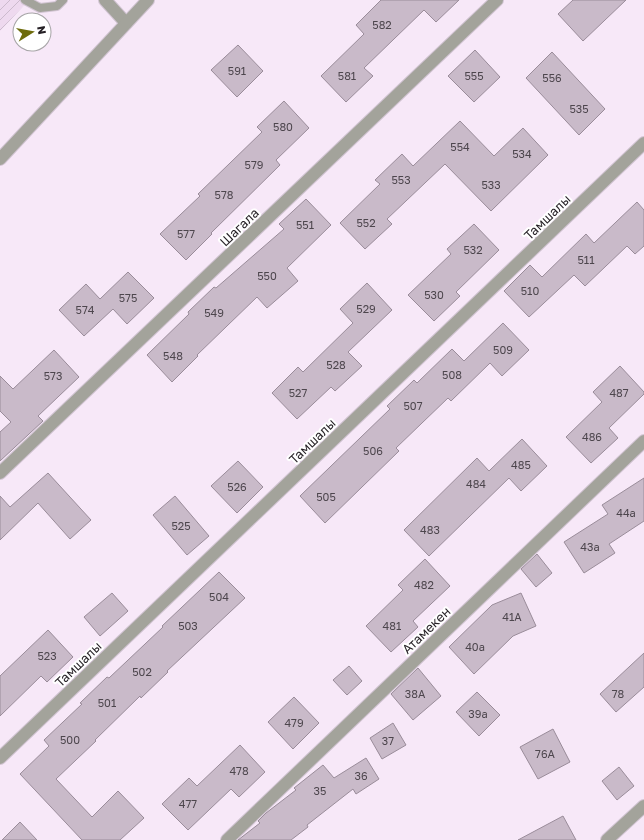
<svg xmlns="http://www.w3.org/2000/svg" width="644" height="840" viewBox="0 0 644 840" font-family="'Golos Text',sans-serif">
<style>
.industrial{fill:url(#industrial-furrows)}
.building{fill:#c9bac9;stroke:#9a8c9a}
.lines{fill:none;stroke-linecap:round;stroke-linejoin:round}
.lane-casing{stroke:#d1c4d2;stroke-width:10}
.street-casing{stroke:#d1c4d2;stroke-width:14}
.lane{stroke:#a3a39b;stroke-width:8}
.street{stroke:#a3a39b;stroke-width:12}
.labels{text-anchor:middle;stroke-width:4;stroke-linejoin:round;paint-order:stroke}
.number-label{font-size:11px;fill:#4d464d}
.street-label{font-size:13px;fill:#241f24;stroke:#fff}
</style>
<defs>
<pattern id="industrial-furrows" width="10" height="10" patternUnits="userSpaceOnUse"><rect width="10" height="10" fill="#eed9ef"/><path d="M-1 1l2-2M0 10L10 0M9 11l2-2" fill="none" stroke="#ccbacd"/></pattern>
</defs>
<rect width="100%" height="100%" fill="#f7e8f8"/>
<path class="industrial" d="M0 0H29L0 31Z"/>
<g class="building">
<path d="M381 0H459L436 22 424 10 364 68 373 76 346 102 321 76 364 34 356 25Z"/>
<path d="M573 0H626L583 41 558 14Z"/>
<path d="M238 45 263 71 237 97 211 70Z"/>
<path d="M475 50 500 77 474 102 448 76Z"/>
<path d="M552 52 605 109 579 135 526 78Z"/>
<path d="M284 101 309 128 276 160 280 165 211 233 212 234 186 260 160 234 200 196 198 194 262 132 257 127Z"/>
<path d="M460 121 494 156 523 128 548 155 491 211 445 164 387 219 392 224 365 249 340 223 380 184 375 180 402 154 413 166Z"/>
<path d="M306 199 331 225 287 268 298 281 267 308 257 297 197 355 198 356 172 382 147 355 189 314 188 312 214 287 216 288 284 229 279 224Z"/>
<path d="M637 202 644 210V246L635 254 627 246 585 286 574 275 529 317 504 291 530 265 542 277 586 234 594 243Z"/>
<path d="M474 224 499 250 456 292 460 296 434 321 408 295 451 254 447 249Z"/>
<path d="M128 272 154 298 127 324 113 309 84 336 59 310 86 284 100 299Z"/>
<path d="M367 283 392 310 348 352 362 366 335 391 331 387 297 419 272 393 298 367 303 372 353 323 340 309Z"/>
<path d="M503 323 529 350 502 376 490 363 451 401 448 398 396 448 399 451 325 523 300 496 390 409 387 406 414 380 417 383 452 349 464 361Z"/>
<path d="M54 350 79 377 38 416 43 421 0 461V432L11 422 0 411V376L13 389Z"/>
<path d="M620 366 644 392V394L609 428 618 438 591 463 566 437 602 402 593 392Z"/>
<path d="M522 439 547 466 521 491 509 478 429 556 404 530 477 458 489 471Z"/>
<path d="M238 461 263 487 237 513 211 486Z"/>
<path d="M48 473 91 520 70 539 38 503 0 540V496L10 507Z"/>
<path d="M644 478V521L609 544 615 553 584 573 564 542 608 514 602 505Z"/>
<path d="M175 496 209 536 187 555 153 515Z"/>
<path d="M537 554 552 573 536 587 521 569Z"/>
<path d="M425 559 450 586 413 621 418 627 391 652 366 626 403 590 398 585Z"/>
<path d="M219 572 245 598 167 671 168 672 141 698 140 696 95 740 96 741 56 779 92 817 118 791 144 818 120 840H82L20 774 49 746 44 740 82 704 80 703 107 677 109 678 163 627 162 626Z"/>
<path d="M112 593 128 611 100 636 84 617Z"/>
<path d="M521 593 536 626 513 636 474 674 449 647 492 605Z"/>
<path d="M48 630 73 657 47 682 41 676 0 716V676Z"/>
<path d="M644 653V687L616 712 600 694Z"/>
<path d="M349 666 362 681 347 695 333 680Z"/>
<path d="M418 668 441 696 413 720 391 694Z"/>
<path d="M477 692 500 715 479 736 456 712Z"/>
<path d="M294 697 319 723 293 749 268 722Z"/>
<path d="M393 723 406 745 382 759 370 738Z"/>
<path d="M553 729 570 762 538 779 520 747Z"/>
<path d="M240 745 265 772 239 797 231 789 188 830 162 804 189 778 197 786Z"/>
<path d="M366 758 379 779 356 794 353 789 307 825 308 827 291 840H238L260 823 258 821 266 813 296 790 294 788 323 765 334 778Z"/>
<path d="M619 767 634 786 617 800 602 781Z"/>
<path d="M563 816 576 840H518Z"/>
<path d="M20 822 37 840H2Z"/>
</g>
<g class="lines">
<defs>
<path id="lane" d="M25 0 40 8 57 6 63 0"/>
<g id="street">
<path d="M105 0 126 23"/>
<path d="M0 159 148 0"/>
<path d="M0 473 497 0"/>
<path d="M0 758 644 143"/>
<path d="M227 840 644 441"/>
<path d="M607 840 644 806"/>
</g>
</defs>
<use href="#lane" class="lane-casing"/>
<use href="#street" class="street-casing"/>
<use href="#lane" class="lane"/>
<use href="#street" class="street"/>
</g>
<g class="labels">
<g class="number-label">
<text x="382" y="29">582</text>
<text x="237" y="75">591</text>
<text x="347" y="80">581</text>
<text x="474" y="80">555</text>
<text x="552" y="82">556</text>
<text x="579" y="113">535</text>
<text x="283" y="131">580</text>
<text x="460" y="151">554</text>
<text x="522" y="158">534</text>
<text x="254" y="169">579</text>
<text x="401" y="184">553</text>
<text x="491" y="189">533</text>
<text x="224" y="199">578</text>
<text x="366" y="227">552</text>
<text x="305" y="229">551</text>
<text x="186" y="238">577</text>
<text x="473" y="254">532</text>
<text x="586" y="264">511</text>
<text x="267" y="280">550</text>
<text x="530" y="295">510</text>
<text x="434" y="299">530</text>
<text x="128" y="302">575</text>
<text x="366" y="313">529</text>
<text x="85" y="314">574</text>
<text x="214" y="317">549</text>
<text x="503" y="354">509</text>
<text x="173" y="360">548</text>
<text x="336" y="369">528</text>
<text x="452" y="379">508</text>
<text x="53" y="380">573</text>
<text x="298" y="397">527</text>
<text x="619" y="397">487</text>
<text x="413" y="410">507</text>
<text x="592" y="441">486</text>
<text x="373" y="455">506</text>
<text x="521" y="469">485</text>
<text x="476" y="488">484</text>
<text x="237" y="491">526</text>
<text x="326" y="501">505</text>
<text x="626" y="517">44а</text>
<text x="181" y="530">525</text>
<text x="430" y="534">483</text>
<text x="590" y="551">43а</text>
<text x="424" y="589">482</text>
<text x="219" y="601">504</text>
<text x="512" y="621">41А</text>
<text x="188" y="630">503</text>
<text x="392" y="630">481</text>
<text x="475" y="651">40а</text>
<text x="47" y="660">523</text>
<text x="142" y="676">502</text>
<text x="415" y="698">38А</text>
<text x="618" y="698">78</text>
<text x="107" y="707">501</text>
<text x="478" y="718">39а</text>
<text x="294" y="727">479</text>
<text x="70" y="744">500</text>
<text x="388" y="745">37</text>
<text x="545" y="758">76А</text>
<text x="239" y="775">478</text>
<text x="361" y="780">36</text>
<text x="320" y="795">35</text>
<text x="188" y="808">477</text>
</g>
<g class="street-label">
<text transform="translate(547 217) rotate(-44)" y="5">Тамшалы</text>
<text transform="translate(239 227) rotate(-44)" y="5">Шагала</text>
<text transform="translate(312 441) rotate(-44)" y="5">Тамшалы</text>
<text transform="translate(426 630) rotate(-44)" y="5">Атамекен</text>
<text transform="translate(78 664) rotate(-44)" y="5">Тамшалы</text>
</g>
</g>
<g transform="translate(32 32) rotate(79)"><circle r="19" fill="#ffffff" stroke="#a7a5a7"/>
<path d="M0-3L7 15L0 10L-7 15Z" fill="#6e6c0c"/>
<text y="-6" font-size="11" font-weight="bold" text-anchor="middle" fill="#241f24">N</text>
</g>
</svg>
